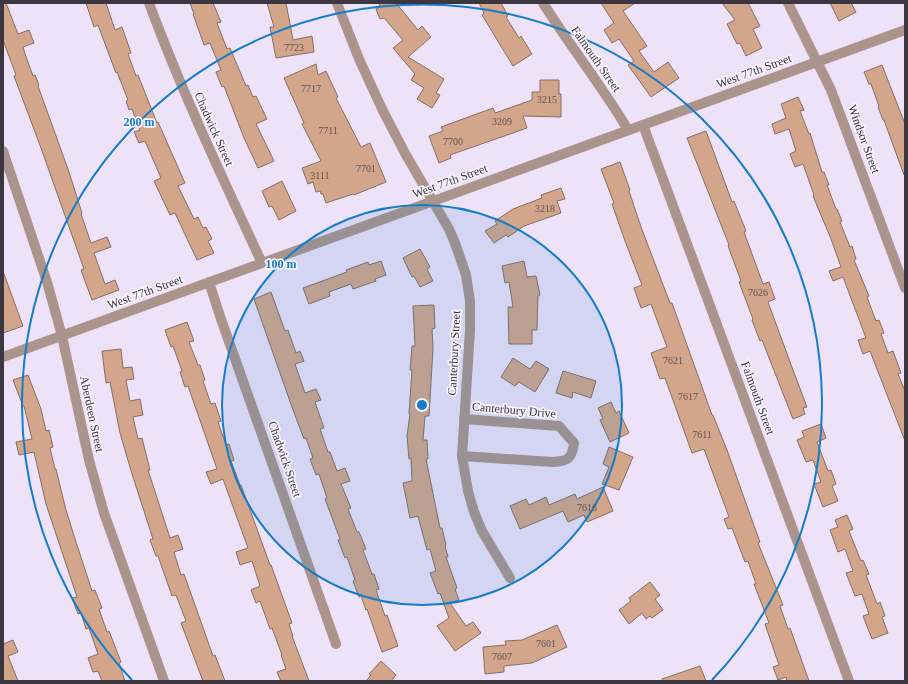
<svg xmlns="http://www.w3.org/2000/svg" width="908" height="684" viewBox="0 0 908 684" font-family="Georgia,serif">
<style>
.building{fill:#d3a58a;stroke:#856f63}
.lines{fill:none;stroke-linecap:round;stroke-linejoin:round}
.minor{stroke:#ab948c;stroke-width:10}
.ring{fill:none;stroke:#157cc7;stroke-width:2}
.labels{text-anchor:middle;stroke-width:3.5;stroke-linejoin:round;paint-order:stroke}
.number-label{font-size:10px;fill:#615252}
.street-label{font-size:12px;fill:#3b363f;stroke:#f7f2fc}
.centre{fill:#157cc7;stroke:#f7f2fc;stroke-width:2}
.ring-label{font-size:12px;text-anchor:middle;font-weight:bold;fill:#157cc7;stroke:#f7f2fc;stroke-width:3.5;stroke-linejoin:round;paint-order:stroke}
</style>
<rect width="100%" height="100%" fill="#eee2f9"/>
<g class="building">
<path d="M3 3H6L18 34 29 30 34 43 23 47 25 54 33 76 35 75 39 85 38 86 69 172 82 213 81 214 91 243 107 237 111 247 94 253 105 284 115 280 119 290 92 300 81 270 84 269 41 148 14 76 16 75 3 40Z"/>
<path d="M86 3H106L115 30 122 27 131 53 128 54 136 76 138 75 157 123 158 122 185 183 178 186 194 219 198 217 203 228 206 227 212 239 208 241 214 253 197 260 175 213 170 215 154 181 161 178 145 141 139 143 134 132 140 130 132 109 129 110 126 101 128 100 117 72 116 73 98 25 94 27Z"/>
<path d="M190 3H213L221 22 217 23 227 49 230 48 246 86 248 85 253 97 256 96 267 119 256 124 274 161 258 168 244 138 224 86 222 87 216 72 221 70 210 43 204 45 193 14H194Z"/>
<path d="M267 3H286L293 40 312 36 314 52 276 58 270 27H274Z"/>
<path d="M379 3H396L418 30 422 26 431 37 408 57 444 79 436 93 440 95 432 108 417 99 424 88 411 80 415 74 393 48 403 40 384 18 380 19 376 9 380 7Z"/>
<path d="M479 3H501L508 16 506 17 519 38 521 36 532 54 513 66 482 15 484 13Z"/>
<path d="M601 3H635L623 11 647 46 639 51 654 72 668 62 679 78 651 97 628 65 634 61 619 39 612 43 604 30 614 23Z"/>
<path d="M722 3H748L760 26 753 29 762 48 746 56 740 43 737 44 727 24 735 20Z"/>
<path d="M830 3H851L856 12 839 21Z"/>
<path d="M316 64 318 75 326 71 338 97 336 98 361 147 370 143 386 182 354 195 353 194 326 203 323 194H321L320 191 316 192 313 182 308 184 302 168 321 161 302 124 304 123 284 78Z"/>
<path d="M882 65 905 124V174L904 175 884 120H883L878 107 879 106 871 84H869L864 72Z"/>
<path d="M540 80H559V94H561V117L523 116 527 128 450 155 451 158 439 163 429 136 443 131 441 127 493 108 495 113 532 100V92H540Z"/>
<path d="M798 97 804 110 800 111 809 134 810 133 822 172H824L829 185H827L836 209H837L842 221 840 222 850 247 852 246 856 259 854 260 869 296 867 297 876 321 879 320 884 333 881 334 888 353 893 351 901 373 898 374 905 391V441L870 351 863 354 858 340 866 338 843 277 833 281 829 271 841 267 831 239 813 196 814 195 803 164 795 167 790 154 796 151 789 129 775 134 772 124 786 118 781 104Z"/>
<path d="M706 131 732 202 734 201 746 231 744 232 763 284 769 282 775 299 768 302 793 370 807 407 803 408 805 414 793 419 764 345 762 340 760 341 752 320 753 319 739 282 741 281 728 246 729 245 687 138Z"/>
<path d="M620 162 630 190 629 191 641 227 670 303H672L712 415H713L727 450 753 523 760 542 758 543 783 605 780 606 788 629 790 628 809 681H787L786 677 778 680 773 667 779 665 765 624 769 623 754 584H756L748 561 745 562 732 528 728 529 724 519 729 517 704 449 692 453 665 378 660 379 651 353 667 347 651 304 641 308 634 288 642 285 625 241 612 204 614 203 601 169Z"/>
<path d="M282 181 296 211 279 220 272 206 269 207 262 191Z"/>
<path d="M561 188 565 199 557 201 561 213 524 226 508 237 506 235 494 243 485 231 497 224 495 221 513 209 542 198 541 195Z"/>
<path d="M420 249 430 267 427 269 433 281 420 287 414 276 412 277 403 258Z"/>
<path d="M381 261 386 275 375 279 376 281 353 289 351 284 329 292 330 296 309 304 303 288 347 272 346 270 368 262 369 265Z"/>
<path d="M524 261 527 277 536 276 540 295 538 296 537 330H532V344H509L508 307H513L509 282 505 283 502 266Z"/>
<path d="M3 274H4L23 326 3 333Z"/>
<path d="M271 292 285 331 288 330 296 353 300 351 304 361 295 364 305 393 316 389 321 400 315 402 324 428 320 429 328 452H330L337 471 345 468 350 481 341 484 351 508 348 509 357 532H359L366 549 363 550 372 574H374L379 589 376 590 385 616 387 615 398 646 382 652 367 609 366 610 361 596 359 597 353 581 355 580 347 557 345 558 338 540 340 539 325 499 327 498 319 474 316 475 310 459 313 458 306 438 304 439 293 410 254 299Z"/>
<path d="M434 305 435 328 432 329 433 348 429 416H425L423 440H427L428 459H426L440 528H442L446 545 445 546 448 557H446L457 588 455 589 459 600 450 603 466 626 473 622 481 633 455 651 437 626 449 618 440 593 438 594 430 573 436 571 430 549 427 550 418 516 410 518 403 483 412 481 411 458 409 459 407 436 410 414H409L412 370H410L412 346H415L413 306Z"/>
<path d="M187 322 194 341 189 342 198 365H200L205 380 203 381 211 404 215 403 221 421 218 422 226 445 229 444 234 460 231 461 240 485H241L270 565H271L292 623 289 624 293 636H292L309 681H281L277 672 286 669 281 655H282L272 628 270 629 260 601 256 603 251 590 260 586 252 561 240 565 236 552 248 548 223 479 211 484 206 472 217 469 188 386 185 387 180 372 182 371 173 346 171 347 165 330Z"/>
<path d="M121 349 123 368 132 367 134 379 126 380 130 401 140 399 143 415 133 417 138 439 142 438 150 470H148L170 538 178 535 183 549 174 552 181 575 184 574 213 656 215 655 225 681H203L181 623 186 621 176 595 172 596 158 556H156L150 540 153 539 132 474 120 433 110 382 106 383 102 351Z"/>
<path d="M513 358 530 369 536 361 549 369 535 392 519 382 515 386 501 377Z"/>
<path d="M563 371 596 381 591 398 573 392 572 398 556 393Z"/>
<path d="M28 375 41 409 46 431 49 430 53 447 50 448 55 469H56L66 510 76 542 92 591 95 590 102 608 99 609 107 632 109 631 121 662 119 663 125 681H102L98 671 93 672 88 658 98 654 89 628 86 629 81 613 78 614 72 598 77 597 46 504 34 452 19 455 16 442 32 439 24 406H23L13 380Z"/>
<path d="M611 402 616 413 619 411 629 433 610 442 600 420 603 419 598 408Z"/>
<path d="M821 424 826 438 817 442 828 471 831 470 836 484 832 486 838 501 823 507 814 484 821 482 813 460 806 462 797 440 804 437 802 431Z"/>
<path d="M609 447 633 457 619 490 602 484 609 467 603 464Z"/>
<path d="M603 487 613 511 587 522 584 515 568 522 563 511 520 529 510 506 526 499 529 505 546 497 549 505 575 494 577 499Z"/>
<path d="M847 515 853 529 849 531 861 561 863 560 869 574 866 575 877 604 880 602 885 616 882 617 888 633 872 639 863 616 869 614 862 594 855 596 846 573 853 571 845 549 838 552 830 530 838 527 835 520Z"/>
<path d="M650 582 660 595 655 599 663 610 652 618 650 616 646 619 642 613 629 624 619 610 631 601 629 598Z"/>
<path d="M557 625 567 647 532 663 504 666V672L485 674 483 647 506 645 505 641 522 640Z"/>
<path d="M13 640 18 652 8 656 18 681H3V644Z"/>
<path d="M381 661 396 675 391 681H366L371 675 369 674Z"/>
<path d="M700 666 706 681H662V679Z"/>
</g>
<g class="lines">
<g class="minor">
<path d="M149 3C182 92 222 177 262 263"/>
<path d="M337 3 359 59 383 111 406 155 449 229 455 243 466 275 470 301V330L462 456 468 491 474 512 482 531 510 578"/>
<path d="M543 3C570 46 602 86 628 130"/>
<path d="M788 3 831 90 905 288"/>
<path d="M643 125 849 681"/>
<path d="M3 151 47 282 62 336 89 460 104 513 164 681"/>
<path d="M209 282 221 319 336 644"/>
<path d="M3 357 905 30"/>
<path d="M462 456 553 462C568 461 572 459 574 443L559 426 464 419"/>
</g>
</g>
<circle cx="422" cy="405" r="200" fill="#157cc7" fill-opacity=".12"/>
<g class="ring">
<circle cx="422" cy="405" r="200"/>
<path d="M132 680A400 400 0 1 1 712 680"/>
</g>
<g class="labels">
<g class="number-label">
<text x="294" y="51">7723</text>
<text x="311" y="92">7717</text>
<text x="547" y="103">3215</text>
<text x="502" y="125">3209</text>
<text x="328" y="134">7711</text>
<text x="453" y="145">7700</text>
<text x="366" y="172">7701</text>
<text x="320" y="179">3111</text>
<text x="545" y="212">3218</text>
<text x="758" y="296">7626</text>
<text x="673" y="364">7621</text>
<text x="688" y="400">7617</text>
<text x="702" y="438">7611</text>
<text x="587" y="511">7616</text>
<text x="546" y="647">7601</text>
<text x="502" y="660">7607</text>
</g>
<g class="street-label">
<text transform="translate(596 59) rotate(55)" y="4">Falmouth Street</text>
<text transform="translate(754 71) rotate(-20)" y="4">West 77th Street</text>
<text transform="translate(214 129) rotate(66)" y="4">Chadwick Street</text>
<text transform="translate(864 139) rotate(70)" y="4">Windsor Street</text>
<text transform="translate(450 181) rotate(-20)" y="4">West 77th Street</text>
<text transform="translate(145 292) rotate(-20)" y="4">West 77th Street</text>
<text transform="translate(454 353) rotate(-87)" y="4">Canterbury Street</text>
<text transform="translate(758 398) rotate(70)" y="4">Falmouth Street</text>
<text transform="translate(514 410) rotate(5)" y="4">Canterbury Drive</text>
<text transform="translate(92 414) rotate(78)" y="4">Aberdeen Street</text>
<text transform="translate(285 459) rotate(71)" y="4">Chadwick Street</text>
</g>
</g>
<circle cx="422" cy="405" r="6" class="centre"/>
<g class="ring-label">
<text x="139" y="126">200 m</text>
<text x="281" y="268">100 m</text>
</g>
<rect width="908" height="684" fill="none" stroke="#3b363f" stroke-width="8"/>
</svg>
